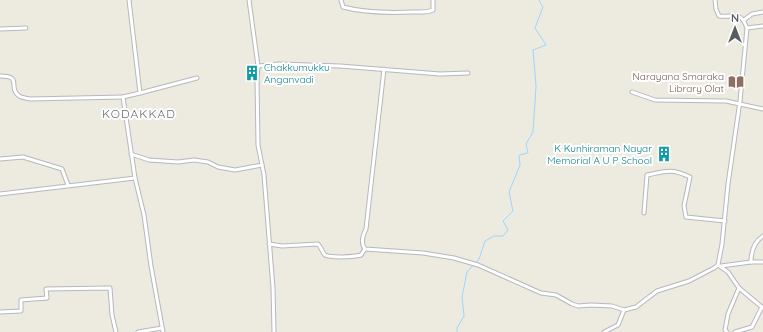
<svg xmlns="http://www.w3.org/2000/svg" width="763" height="332" viewBox="0 0 763 332" font-family="Quicksand,sans-serif">
<style>
.lines{fill:none;stroke-linecap:round;stroke-linejoin:round}
.stream{stroke:#9dd7ff;stroke-width:1}
.minor-casing{stroke:#b5b8be;stroke-width:5}
.minor{stroke:#fff;stroke-width:3}
.labels{text-anchor:middle;stroke-width:4;stroke-linejoin:round;paint-order:stroke}
.culture-label{font-size:10px;fill:#0d838f;stroke:#fff;text-anchor:start}
.education-label{font-size:10px;fill:#785e54;stroke:#fff;text-anchor:end}
.quarter-label{font-size:12px;letter-spacing:1px;fill:#696f74;stroke:#fff}
</style>
<rect width="100%" height="100%" fill="#edeadf"/>
<g class="lines">
<path class="stream" d="M457 332V328L464 316 462 297 467 272 479 259 485 241 494 236H503L508 230 503 221 513 211 509 192 520 165 519 155 528 153 526 144 533 132 536 86 533 50 546 45 535 28 543 7 539 0"/>
<defs>
<g id="minor">
<path d="M249 0 258 66 257 79 258 145 264 175 273 288 274 332"/>
<path d="M341 0 343 7C365 13 388 13 412 12 420 12 426 13 433 10V0"/>
<path d="M715 0 716 9 719 16C735 18 740 10 747 28"/>
<path d="M744 20 752 14 763 12"/>
<path d="M0 29 26 28"/>
<path d="M258 66 279 64 340 66 440 74 468 73"/>
<path d="M384 69 366 229C363 235 360 243 365 249L423 253 454 258 478 265 541 293 556 295 572 304 578 306 591 305 612 306 624 310"/>
<path d="M0 76C23 76 8 87 18 95 21 98 26 98 30 99L123 97"/>
<path d="M632 92 655 100 726 101 763 109"/>
<path d="M140 93 197 78"/>
<path d="M131 154 149 160 178 162 194 160 208 162 218 167 235 170 262 165"/>
<path d="M0 159 23 157 62 169 68 185"/>
<path d="M135 178 144 215 151 266 163 332"/>
<path d="M0 194 135 178 123 97 140 93 129 0"/>
<path d="M644 213 647 175C667 171 671 168 690 177L684 206 686 217 725 221"/>
<path d="M269 244 282 246 318 244C321 247 322 252 325 255 331 258 354 257 361 255L365 249"/>
<path d="M751 262H763"/>
<path d="M718 265 728 272 739 288 763 308"/>
<path d="M721 266 751 262C751 252 754 242 763 236"/>
<path d="M0 312 21 311V300L47 298 46 289 110 288 112 315 116 332"/>
<path d="M138 332 162 328"/>
<path d="M604 332 618 325 624 310 636 307 657 291 689 281 714 268 718 265 722 244 728 184 740 101 747 28 763 26"/>
<path d="M727 332 725 330 728 314 739 288"/>
<path d="M735 332 752 327 762 307"/>
</g>
</defs>
<use href="#minor" class="minor-casing"/>
<use href="#minor" class="minor"/>
</g>
<defs>
<symbol id="building-bare" viewBox="-9 -9 18 18"><path d="M-4-6H4V6H1V3H-1V6H-4ZM-2.5-4.3h1.7v1.8h-1.7ZM.8-4.3h1.7v1.8H.8ZM-2.5-1h1.7V.8h-1.7ZM.8-1h1.7V.8H.8Z" fill="#0f9aa8" stroke="#fff" stroke-width="2.5" paint-order="stroke"/></symbol>
<symbol id="library-bare" viewBox="-9 -9 18 18"><path d="M-6-4Q-3-5.5-.7-3.5V5Q-3 3-6 4ZM6-4Q3-5.5 .7-3.5V5Q3 3 6 4Z" fill="#8d6e63" stroke="#fff" stroke-width="2.5" paint-order="stroke"/></symbol>
</defs>
<g fill-rule="evenodd">
<use href="#building-bare" x="241" y="62" width="22" height="22"/>
<use href="#library-bare" x="725" y="71" width="22" height="22"/>
<use href="#building-bare" x="653" y="143" width="22" height="22"/>
</g>
<g class="labels">
<g class="culture-label">
<text x="264" y="71">Chakkumukku<tspan x="264" dy="12">Anganvadi</tspan></text>
<text x="652" y="152" text-anchor="end">K Kunhiraman Nayar<tspan x="652" dy="12">Memorial A U P School</tspan></text>
</g>
<g class="education-label">
<text x="724" y="80">Narayana Smaraka<tspan x="724" dy="12">Library Olat</tspan></text>
</g>
<g class="quarter-label">
<text x="139" y="118">KODAKKAD</text>
</g>
</g>
<g transform="translate(735 28)" stroke="#ffffff" stroke-width="3" paint-order="stroke">
<path d="M0-3L7 15L0 10L-7 15Z" fill="#585d62"/>
<text y="-6" font-size="11" font-weight="bold" text-anchor="middle" fill="#585d62">N</text>
</g>
</svg>
